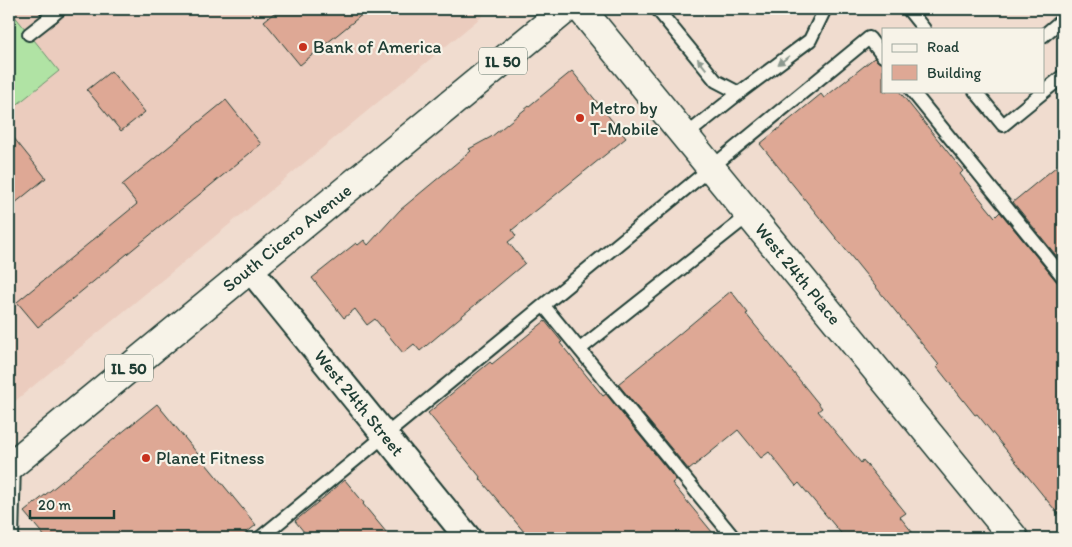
<svg xmlns="http://www.w3.org/2000/svg" width="1072" height="547" viewBox="0 0 1072 547" font-family="Itim,sans-serif">
<style>
.built{fill:#ebccbe}
.green{fill:#b0e3a4;stroke:#68906c}
.building{fill:#dea895;stroke:#1f3d34}
.lines{fill:none;stroke-linecap:round;stroke-linejoin:round}
.service-casing{stroke:#1f3d34;stroke-width:16}
.minor-casing{stroke:#1f3d34;stroke-width:29}
.tertiary-casing{stroke:#1f3d34;stroke-width:31}
.primary-casing{stroke:#1f3d34;stroke-width:31}
.service{stroke:#f7f3e8;stroke-width:12}
.minor{stroke:#f7f3e8;stroke-width:25}
.tertiary{stroke:#f7f3e8;stroke-width:28}
.primary{stroke:#f7f3e8;stroke-width:28}
.oneway{fill:#8b988e}
.poi-dot{fill:#c8321e;stroke:#f7f3e8;stroke-width:2}
.labels{text-anchor:middle;stroke-width:4.5;stroke-linejoin:round;paint-order:stroke}
.shield{fill:#f7f3e8;stroke:#60746a;stroke-width:1}
.shield-label{font-size:16px;font-weight:bold;fill:#1f3d34}
.poi-label{font-size:18px;fill:#1f3d34;stroke:#f7f3e8;text-anchor:start}
.street-label{font-size:18px;fill:#1f3d34;stroke:#f7f3e8}
</style>
<rect width="100%" height="100%" fill="#f0dccf"/>
<filter id="ink" filterUnits="userSpaceOnUse"><feTurbulence type="fractalNoise" baseFrequency=".02" numOctaves="2"/><feDisplacementMap in="SourceGraphic" scale="10" xChannelSelector="R" yChannelSelector="G"/><feConvolveMatrix kernelMatrix="1 2 1 2 8 2 1 2 1" color-interpolation-filters="sRGB"/></filter>
<g filter="url(#ink)">
<path class="built" d="M9 9H491L9 406Z"/>
<path class="green" d="M9 9 59 71 9 111Z"/>
<g class="building">
<path d="M279 9H369L300 65 264 21Z"/>
<path d="M874 58 880 63 883 64V91H899L963 171 960 174 995 217 1000 212 1057 282 1063 285V520L977 414 975 415 937 367 939 365 760 144 821 94 824 98Z"/>
<path d="M111 71 145 112 121 131 87 90Z"/>
<path d="M572 71 626 138 512 230 516 236 508 242 525 263 420 351 414 344 403 353 375 319 367 325 355 309 344 318 312 278 356 243 358 245 364 240 368 245 400 210 471 151 469 149 491 137Z"/>
<path d="M226 100 261 144 38 327 17 302 137 204 122 185Z"/>
<path d="M9 132 46 178 9 208Z"/>
<path d="M1063 161V264L1013 202Z"/>
<path d="M731 291 748 313 746 314 822 408 818 411 861 463 863 460 906 513 900 517 917 538H845L799 483 796 486 769 452 761 458 738 430 689 470 618 384 666 345Z"/>
<path d="M545 321 562 342 560 343 603 396 606 394 676 480 672 483 717 538H529L480 479 481 478 428 413 490 362 492 364Z"/>
<path d="M157 404 256 525 240 538H46L24 512Z"/>
<path d="M345 480 364 503 363 504 391 538H309L295 521Z"/>
</g>
<g class="lines">
<defs>
<g id="service">
<path d="M46 9 52 16 60 9"/>
<path d="M657 9 716 81 739 93"/>
<path d="M908 9 924 29"/>
<path d="M29 34 52 16"/>
<path d="M1043 36 1063 19"/>
<path d="M912 91 1063 277"/>
<path d="M975 91 1003 125 1063 76"/>
<path d="M685 136 739 93 810 40 824 11 823 9"/>
<path d="M544 306 734 538"/>
<path d="M580 349 749 215"/>
<path d="M12 538 14 463"/>
<path d="M260 538 869 38 883 56"/>
</g>
<path id="minor" d="M250 269 468 538"/>
<path id="tertiary" d="M581 9 1014 538"/>
<path id="primary" d="M9 467 566 9"/>
</defs>
<use href="#service" class="service-casing"/>
<use href="#minor" class="minor-casing"/>
<use href="#tertiary" class="tertiary-casing"/>
<use href="#primary" class="primary-casing"/>
<use href="#service" class="service"/>
<use href="#minor" class="minor"/>
<use href="#tertiary" class="tertiary"/>
<use href="#primary" class="primary"/>
</g>
<defs><path id="oneway-solid" d="M-6-.8H1V-3.2L6.5 0L1 3.2V.8H-6Z" transform="scale(1.25)"/></defs>
<g class="oneway">
<use href="#oneway-solid" transform="translate(784 60) rotate(143)"/>
<use href="#oneway-solid" transform="translate(702 64) rotate(-129)"/>
</g>
</g>
<g class="poi-dot">
<circle cx="303" cy="47" r="5"/>
<circle cx="580" cy="118" r="5"/>
<circle cx="146" cy="458" r="5"/>
</g>
<g class="labels">
<g class="shield">
<rect x="479" y="47.5" width="48" height="27" rx="4"/>
<rect x="105" y="354.5" width="48" height="27" rx="4"/>
</g>
<g class="shield-label">
<text x="503" y="67">IL 50</text>
<text x="129" y="374">IL 50</text>
</g>
<g class="poi-label">
<text x="313" y="53">Bank of America</text>
<text x="590" y="114">Metro by<tspan x="590" dy="21">T-Mobile</tspan></text>
<text x="156" y="464">Planet Fitness</text>
</g>
<g class="street-label">
<text transform="translate(287 238) rotate(-39)" y="6">South Cicero Avenue</text>
<text transform="translate(798 274) rotate(51)" y="6">West 24th Place</text>
<text transform="translate(359 403) rotate(51)" y="6">West 24th Street</text>
</g>
</g>
<rect width="1072" height="547" fill="none" stroke="#f7f3e8" stroke-width="30"/>
<rect x="15" y="15" width="1042" height="517" fill="none" stroke="#1f3d34" stroke-width="2" filter="url(#ink)"/>
<rect x="882" y="28" width="162" height="65" fill="#f7f3e8" stroke="#a1aaa0"/>
<rect x="892" y="44" width="25" height="8" fill="#f7f3e8" stroke="#a1aaa0"/>
<text x="927" y="52" font-size="15" fill="#1f3d34">Road</text>
<rect x="892" y="65" width="25" height="15" fill="#dea895" stroke="#a1aaa0"/>
<text x="927" y="78" font-size="15" fill="#1f3d34">Building</text>
<path d="M30 510v8h84v-8" fill="none" stroke="#1f3d34" stroke-width="2.5"/>
<text x="38" y="510" font-size="15" fill="#1f3d34" stroke="#f7f3e8" stroke-width="4" paint-order="stroke">20 m</text>
</svg>
